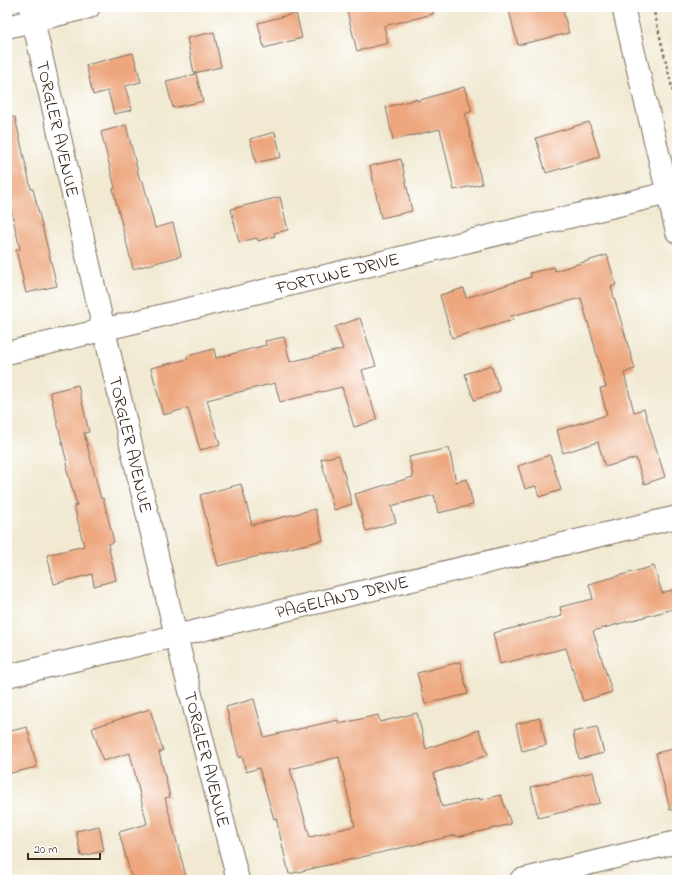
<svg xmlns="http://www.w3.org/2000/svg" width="684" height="887" viewBox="0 0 684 887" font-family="'Indie Flower',sans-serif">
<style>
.building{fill:#eda67d;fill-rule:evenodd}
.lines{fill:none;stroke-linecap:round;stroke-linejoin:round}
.minor-casing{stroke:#7b6d5d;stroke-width:24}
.tertiary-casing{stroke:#7b6d5d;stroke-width:24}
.path{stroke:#7b6d5d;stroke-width:2.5;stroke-dasharray:3 3;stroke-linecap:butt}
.minor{stroke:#fff;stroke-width:22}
.tertiary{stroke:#fff;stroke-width:22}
.labels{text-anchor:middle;stroke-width:3;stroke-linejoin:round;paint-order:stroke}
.street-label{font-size:18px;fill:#3b2a1e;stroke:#fff}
</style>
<rect width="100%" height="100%" fill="#fff"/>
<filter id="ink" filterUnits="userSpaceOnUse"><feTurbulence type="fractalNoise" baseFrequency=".025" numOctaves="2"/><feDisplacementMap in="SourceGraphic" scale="8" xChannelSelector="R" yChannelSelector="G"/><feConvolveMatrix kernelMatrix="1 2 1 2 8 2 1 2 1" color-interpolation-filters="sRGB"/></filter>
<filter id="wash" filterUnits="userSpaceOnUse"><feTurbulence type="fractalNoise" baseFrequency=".012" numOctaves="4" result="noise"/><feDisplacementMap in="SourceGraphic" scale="16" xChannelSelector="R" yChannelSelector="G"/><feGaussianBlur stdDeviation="0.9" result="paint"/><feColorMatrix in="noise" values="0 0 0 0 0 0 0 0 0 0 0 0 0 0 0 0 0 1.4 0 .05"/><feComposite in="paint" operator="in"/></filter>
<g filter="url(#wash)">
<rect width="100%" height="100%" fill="#f1e9d2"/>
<g id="blocks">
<g class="building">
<path d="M346 7H433V14L384 26 388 43 357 51Z"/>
<path d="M526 7H562L569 33 518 45 509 11Z"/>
<path d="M296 13 302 38 264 48 258 23Z"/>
<path d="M214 32 221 67 194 73 187 38Z"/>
<path d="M133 53 141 82 125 86 132 110 114 114 108 91 93 95 86 65Z"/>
<path d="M196 74 203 101 173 108 166 81Z"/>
<path d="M464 87 472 111 465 114 482 184 454 190 440 129 393 140 386 107 417 99V101Z"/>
<path d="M15 117 31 189H33L57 286 26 293 16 250 20 249 7 192V118Z"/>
<path d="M589 122 600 157 546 173 536 138Z"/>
<path d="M126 125 140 181H143L155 228 173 223 181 256 133 269 113 189 115 188 101 132Z"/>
<path d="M275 132 281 157 256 163 250 139Z"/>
<path d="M401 159 412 211 381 218 370 166Z"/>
<path d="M280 197 288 230 274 233 275 236 258 241 257 238 239 242 231 209Z"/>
<path d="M607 255 616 285 611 287 635 369 624 373 634 412 644 409 665 477 644 484 636 458 605 467 598 442 563 453 557 430 607 415 600 388 606 387 581 298 511 316 513 320 452 338 440 295 464 288 466 298 531 277 530 273 554 267 555 271Z"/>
<path d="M360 318 376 366 362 370 377 420 354 427 342 387 280 402 275 383 207 400 220 445 200 450 188 408 163 415 151 368 188 359 187 356 214 349 216 358 266 345 265 341 284 337 290 362 343 349 335 327Z"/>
<path d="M491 365 500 391 474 400 465 374Z"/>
<path d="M78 385 89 432 84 433 101 499 103 498 114 542 108 544 116 580 94 586 92 574 54 584 47 555 84 546 74 506 77 505 66 467H68L50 392Z"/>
<path d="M449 448 456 482 467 479 473 505 438 513 434 495 391 506 396 522 366 531 355 494 413 477 409 457Z"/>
<path d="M339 455 352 504 334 510 321 459Z"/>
<path d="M550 455 561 490 539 497 536 486 525 489 518 466Z"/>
<path d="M241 484 252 525 315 509 323 540 218 566 200 495Z"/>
<path d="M654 566 662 593 672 590 677 608 593 631 612 692 583 701 566 648 500 664 493 633 562 616 560 607 593 599 589 584Z"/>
<path d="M460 662 468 694 425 704 417 673Z"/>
<path d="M254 699 264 737 338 720 339 724 378 715 380 722 417 713 426 749 479 730 488 755 434 773 442 807 480 798V800L501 795 511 824 457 837 456 835 289 874 276 818 274 819 259 768 246 772 242 756 239 758 226 707ZM339 757 355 826 310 837 290 769Z"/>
<path d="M150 709 163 751 159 752 170 797 165 798 187 880H132L119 832 147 824 130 753 103 761 92 728Z"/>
<path d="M540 718 546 745 522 751 516 724Z"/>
<path d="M27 727 37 767 7 774V732Z"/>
<path d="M597 727 604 753 579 759 573 732Z"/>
<path d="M677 748V809L670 810 656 753Z"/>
<path d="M593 772 600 803 538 818 531 787Z"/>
<path d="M99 826 104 851 81 856 76 831Z"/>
</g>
</g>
</g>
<g filter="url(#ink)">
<use href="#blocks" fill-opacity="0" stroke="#7b6d5d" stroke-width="1"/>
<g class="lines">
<defs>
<g id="minor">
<path id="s1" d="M30 7 104 330 176 636 238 880"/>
<path d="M7 27 89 7"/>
<path id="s2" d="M7 353 668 193"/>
<path id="s3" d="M7 676 677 517"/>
<path d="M521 880 677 842"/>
</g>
<path id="tertiary" d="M623 7 677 232"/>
</defs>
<use href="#minor" class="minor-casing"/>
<use href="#tertiary" class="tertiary-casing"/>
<path class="path" d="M653 7 677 109"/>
<use href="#minor" class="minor"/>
<use href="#tertiary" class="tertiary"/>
</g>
</g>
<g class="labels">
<g class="street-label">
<text dy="6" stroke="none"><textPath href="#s1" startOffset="125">TORGLER AVENUE</textPath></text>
<text dy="6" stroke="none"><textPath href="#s2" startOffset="340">FORTUNE DRIVE</textPath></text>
<text dy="6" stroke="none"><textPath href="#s1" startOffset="449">TORGLER AVENUE</textPath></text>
<text dy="6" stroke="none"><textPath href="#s3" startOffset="344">PAGELAND DRIVE</textPath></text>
<text dy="6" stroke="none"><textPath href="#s1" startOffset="773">TORGLER AVENUE</textPath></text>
</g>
</g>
<rect width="684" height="887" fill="none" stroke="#fff" stroke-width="24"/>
<path d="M28 853v6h72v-6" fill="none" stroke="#3b2a1e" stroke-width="2"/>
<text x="34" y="853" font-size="12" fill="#3b2a1e" stroke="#ffffff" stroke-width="3" paint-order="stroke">20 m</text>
</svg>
